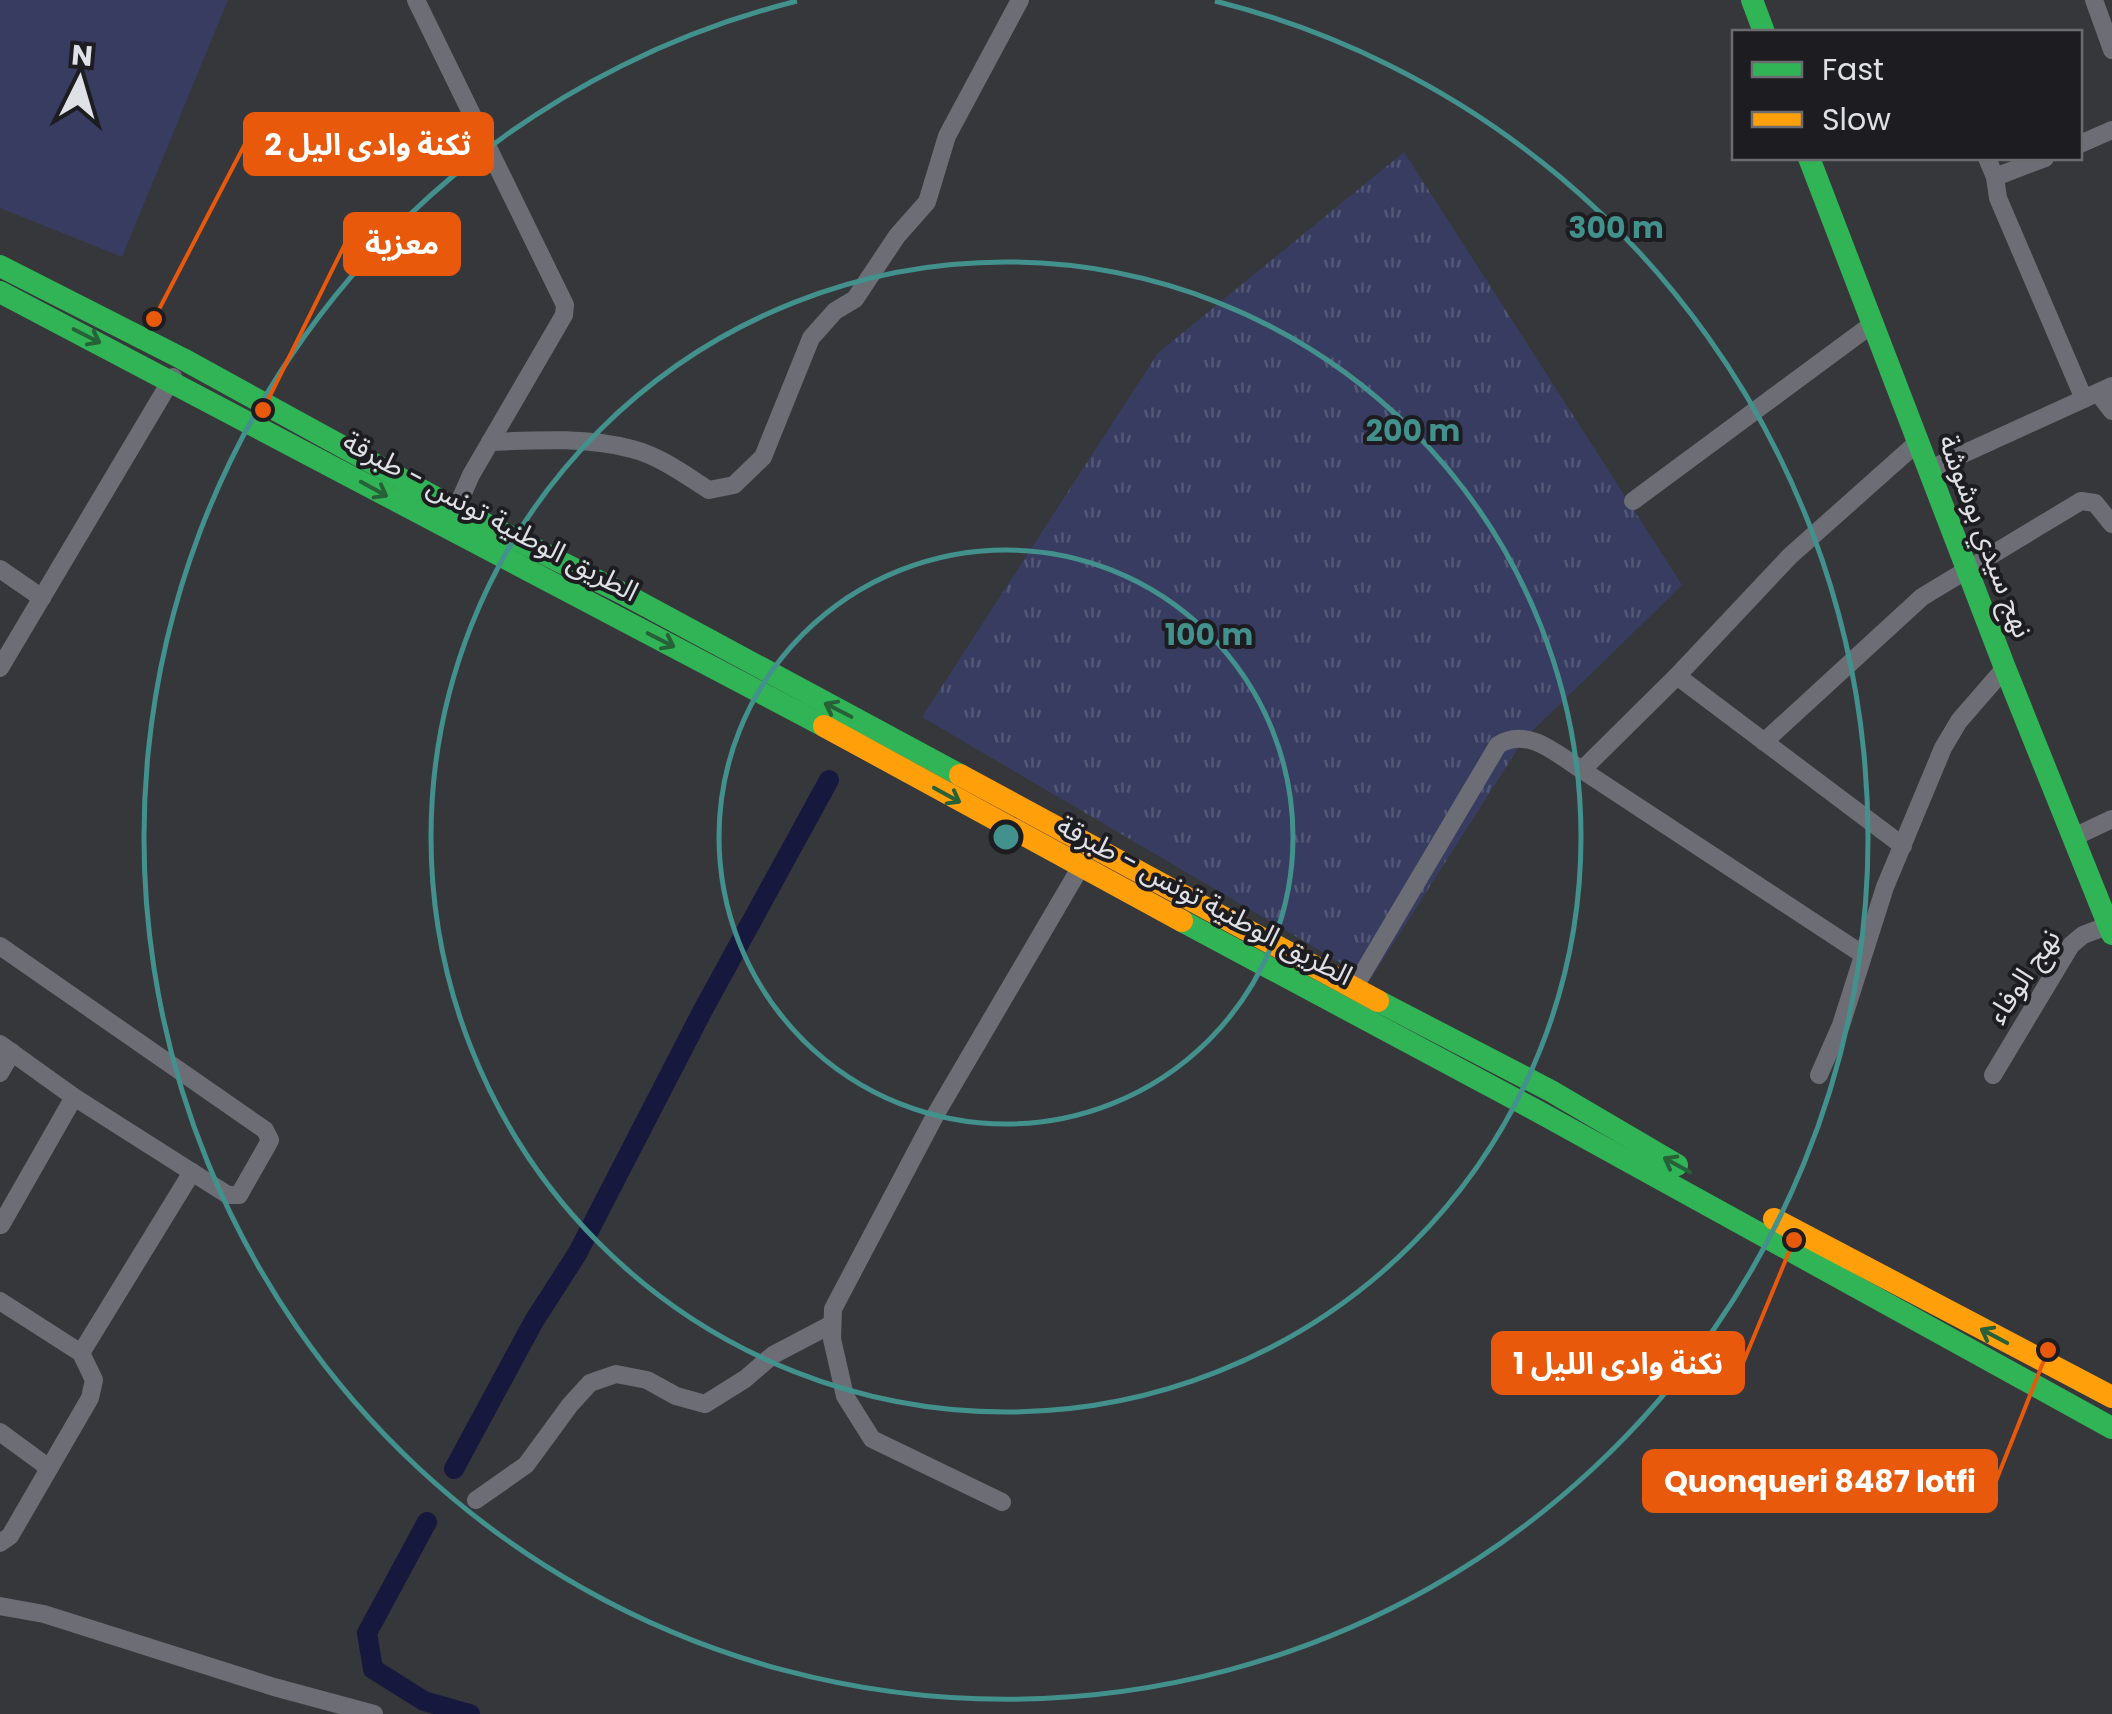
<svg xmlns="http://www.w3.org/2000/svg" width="2112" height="1714" viewBox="0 0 2112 1714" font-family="Poppins,'Noto Sans Arabic',sans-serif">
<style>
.grass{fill:url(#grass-tufts)}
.pitch{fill:#383c60}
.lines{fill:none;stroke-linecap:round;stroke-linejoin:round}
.canal{stroke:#16193d;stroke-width:20}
.street{stroke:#6d6e75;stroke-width:18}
.fast{stroke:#30b455;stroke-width:22}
.slow{stroke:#ff9f0a;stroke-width:22}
.oneway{stroke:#266138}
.ring{fill:none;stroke:#43918c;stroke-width:5}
.labels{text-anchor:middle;stroke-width:8;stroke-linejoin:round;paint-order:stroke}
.street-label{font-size:28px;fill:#e0e1e6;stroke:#1d1d21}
.centre{fill:#43918c;stroke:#1d1d21;stroke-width:5}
.ring-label{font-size:30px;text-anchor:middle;font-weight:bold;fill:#43918c;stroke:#1d1d21;stroke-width:8;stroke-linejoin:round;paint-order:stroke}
.leader{fill:none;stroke:#e8590c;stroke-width:4}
.callout-dot{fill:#e8590c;stroke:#1d1d21;stroke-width:4}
.callout{fill:#e8590c;stroke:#e8590c;stroke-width:4}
.callout-label{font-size:30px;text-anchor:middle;font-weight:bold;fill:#fff}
</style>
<defs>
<pattern id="grass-tufts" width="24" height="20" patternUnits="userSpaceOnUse" patternTransform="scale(2.5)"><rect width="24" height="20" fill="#383c60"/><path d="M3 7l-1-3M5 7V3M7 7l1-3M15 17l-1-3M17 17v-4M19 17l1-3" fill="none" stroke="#545877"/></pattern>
</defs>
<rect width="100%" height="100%" fill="#36373b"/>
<path class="grass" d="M1404 152 1682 585 1524 739 1370 980 922 717 1158 353Z"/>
<path class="pitch" d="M0 0H228L122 257 0 208Z"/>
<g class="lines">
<g class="canal">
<path d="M454 1469 534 1321 577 1254 703 1010 829 780"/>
<path d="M427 1522 367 1633 373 1669 424 1701 470 1714"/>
</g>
<g class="street">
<path d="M416 0 565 305 564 315 471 475 453 516"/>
<path d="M2094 0 2112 50"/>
<path d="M2080 144 2112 130"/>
<path d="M1987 158 1995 177 1998 198 2084 399"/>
<path d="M1995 177 2045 158"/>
<path d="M2098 393 2112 411"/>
<path d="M490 442C537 440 587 437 632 449 660 456 685 475 709 490L734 485 763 457 811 338 835 311 855 299 897 236 927 202 947 136 1020 0"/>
<path d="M1928 470 2112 386"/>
<path d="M1633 501 1871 325"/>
<path d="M0 569 42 598"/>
<path d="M0 668 173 377"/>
<path d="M1677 676 1903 846"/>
<path d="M1764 742 1922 597 2081 501 2095 503 2112 524"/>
<path d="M1582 770 1677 676 1790 556 1918 442"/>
<path d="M2072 838 2112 819"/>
<path d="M0 946 265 1130 270 1140 268 1144 239 1195H228L74 1097 0 1044"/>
<path d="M1354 988 1498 745C1527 726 1557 754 1582 770L1862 954"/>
<path d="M0 1073 12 1052"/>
<path d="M1819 1075 1841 1025 1885 887 1943 748 1959 721 2005 668"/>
<path d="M1993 1075 2071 945 2083 935 2112 924"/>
<path d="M1 1225 74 1097"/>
<path d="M0 1301 81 1353 94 1380 90 1398 10 1536 0 1543"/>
<path d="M81 1353 192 1172"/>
<path d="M0 1432 49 1468"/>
<path d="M476 1500 526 1465 570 1405 590 1383 616 1374 647 1380 676 1396 705 1404 745 1379 773 1355 832 1324"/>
<path d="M1002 1502 872 1439 845 1396 832 1339 833 1309 937 1112 1080 868"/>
<path d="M0 1606 44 1614 274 1687 374 1714"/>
</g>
<g class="fast">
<path d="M1752 0 1764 32"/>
<path d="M1809 158 2005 668 2112 934"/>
<path d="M0 266 183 359 456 509 626 595 960 775"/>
<path d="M0 292 824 726"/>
<path d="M1182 921 1539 1112 2112 1428"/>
<path d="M1378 1001 1551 1091 1677 1165"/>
</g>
<g class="slow">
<path d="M824 726 1182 921"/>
<path d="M960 775 1378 1001"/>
<path d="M1774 1219 2112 1397"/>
</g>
</g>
<defs><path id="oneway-shaft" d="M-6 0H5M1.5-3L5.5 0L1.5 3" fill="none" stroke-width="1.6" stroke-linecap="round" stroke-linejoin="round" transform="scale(2.5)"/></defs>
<g class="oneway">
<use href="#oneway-shaft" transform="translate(87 336) rotate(27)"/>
<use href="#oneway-shaft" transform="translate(374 489) rotate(29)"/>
<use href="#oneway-shaft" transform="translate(661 640) rotate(27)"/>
<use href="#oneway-shaft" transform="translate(838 710) rotate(-153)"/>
<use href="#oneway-shaft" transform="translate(947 795) rotate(29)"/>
<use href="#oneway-shaft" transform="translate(1677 1165) rotate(-151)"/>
<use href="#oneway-shaft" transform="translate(1994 1336) rotate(-152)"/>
</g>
<g class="ring">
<circle cx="1006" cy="837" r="287"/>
<circle cx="1006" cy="837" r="575"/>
<path d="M1215 1A862 862 0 1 1 797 1"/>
</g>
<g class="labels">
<g class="street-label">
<text transform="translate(491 516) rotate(28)" y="10">الطريق الوطنية تونس - طبرقة</text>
<text transform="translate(1986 536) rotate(69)" y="10">نهج سيدي بوشوشة</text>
<text transform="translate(1205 900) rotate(28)" y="10">الطريق الوطنية تونس - طبرقة</text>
<text transform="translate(2023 976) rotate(-56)" y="10">نهج الوفاء</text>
</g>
</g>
<circle cx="1006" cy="837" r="15" class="centre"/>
<g class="ring-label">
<text x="1616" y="238">300 m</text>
<text x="1413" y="441">200 m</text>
<text x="1209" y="645">100 m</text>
</g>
<path class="leader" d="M154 319L245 144M263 410L345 244M1794 1240L1743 1363M2048 1350L1996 1481"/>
<g class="callout-dot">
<circle cx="154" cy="319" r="10"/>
<circle cx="263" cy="410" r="10"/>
<circle cx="1794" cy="1240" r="10"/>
<circle cx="2048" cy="1350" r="10"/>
</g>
<g class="callout">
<rect x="245" y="114" width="247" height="60" rx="10"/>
<rect x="345" y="214" width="114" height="60" rx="10"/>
<rect x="1493" y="1333" width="250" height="60" rx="10"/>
<rect x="1644" y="1451" width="352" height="60" rx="10"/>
</g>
<g class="callout-label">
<text x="368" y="155">ثكنة وادى اليل 2</text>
<text x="402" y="254">معزية</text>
<text x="1618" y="1374">نكنة وادى الليل 1</text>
<text x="1820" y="1492">Quonqueri 8487 lotfi</text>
</g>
<rect x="1732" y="30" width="350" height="130" fill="#1d1d21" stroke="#6b6b70" stroke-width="2.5"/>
<rect x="1752" y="62" width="50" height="15" fill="#30b455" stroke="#6b6b70" stroke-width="2.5"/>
<text x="1822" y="80" font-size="30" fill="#e0e1e6">Fast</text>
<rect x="1752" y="112" width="50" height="15" fill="#ff9f0a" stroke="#6b6b70" stroke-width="2.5"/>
<text x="1822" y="130" font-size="30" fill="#e0e1e6">Slow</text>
<g transform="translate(80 80) rotate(5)" stroke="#1d1d21" stroke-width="8" paint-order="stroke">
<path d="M0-8L18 38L0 25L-18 38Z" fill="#e0e1e6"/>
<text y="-15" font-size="28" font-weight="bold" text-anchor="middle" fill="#e0e1e6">N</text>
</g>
</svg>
